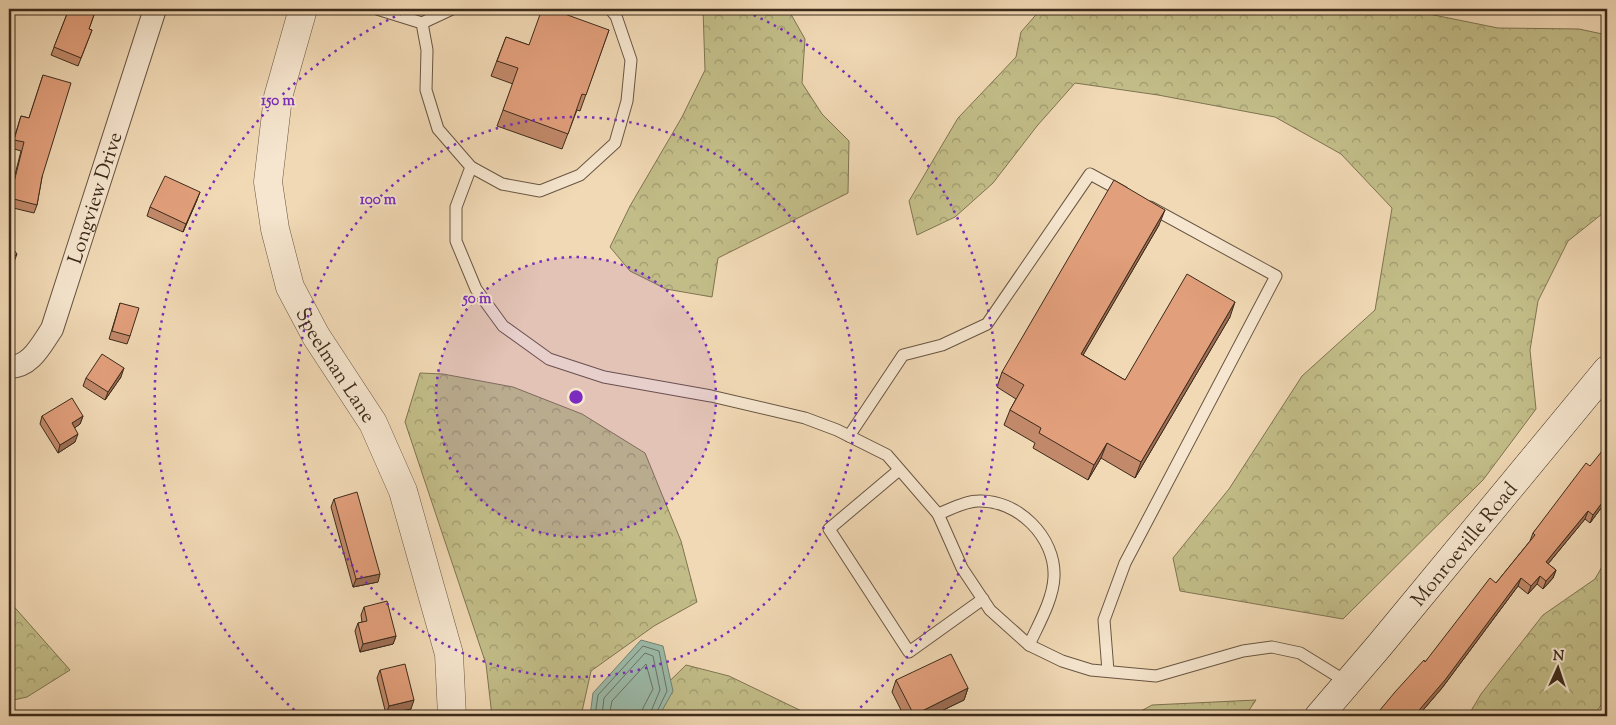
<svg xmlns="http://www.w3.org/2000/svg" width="1616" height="725" viewBox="0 0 1616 725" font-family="'Sorts Mill Goudy',serif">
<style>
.forest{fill:url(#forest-crowns);stroke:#7f7452}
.water{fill:#9bbaa9;stroke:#758170}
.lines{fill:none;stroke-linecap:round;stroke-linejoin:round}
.shore{stroke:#6c7262;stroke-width:1}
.service-casing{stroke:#695642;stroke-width:13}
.minor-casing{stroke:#695642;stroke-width:24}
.tertiary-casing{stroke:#695642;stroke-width:29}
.secondary-casing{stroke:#3c2b1b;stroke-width:29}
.service{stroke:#f6e6cf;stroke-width:11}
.minor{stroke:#f6e6cf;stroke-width:22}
.tertiary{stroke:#f6e6cf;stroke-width:28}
.secondary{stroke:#f6e6cf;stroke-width:28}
.wall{fill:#c2896a;stroke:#3c2b1b}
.shaded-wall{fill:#9e6f56;stroke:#3c2b1b}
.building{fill:#e29f7b;stroke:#3c2b1b}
.ring{fill:none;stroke:#7b2cbf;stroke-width:2.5;stroke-dasharray:2.5 5}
.labels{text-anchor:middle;stroke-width:4;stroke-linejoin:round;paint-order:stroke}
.street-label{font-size:20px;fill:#3c2b1b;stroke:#f6e6cf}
.centre{fill:#7b2cbf;stroke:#f6e6cf;stroke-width:2.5}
.ring-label{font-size:15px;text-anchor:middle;font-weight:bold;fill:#7b2cbf;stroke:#f6e6cf;stroke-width:4;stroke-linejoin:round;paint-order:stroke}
</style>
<defs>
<pattern id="forest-crowns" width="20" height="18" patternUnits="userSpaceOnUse" patternTransform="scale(1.25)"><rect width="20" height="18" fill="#c2bd88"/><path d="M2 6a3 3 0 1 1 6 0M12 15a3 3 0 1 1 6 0" fill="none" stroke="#9f9a6e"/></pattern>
</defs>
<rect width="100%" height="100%" fill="#f1d9b5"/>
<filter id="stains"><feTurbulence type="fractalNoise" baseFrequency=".004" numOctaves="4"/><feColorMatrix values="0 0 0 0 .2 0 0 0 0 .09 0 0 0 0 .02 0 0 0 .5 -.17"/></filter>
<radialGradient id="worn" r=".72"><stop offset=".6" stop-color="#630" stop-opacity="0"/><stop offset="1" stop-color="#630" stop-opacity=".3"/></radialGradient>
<g class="forest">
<path d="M703 9H788L805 39 802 83 822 114 849 141 848 193 718 258 712 297 666 289 630 271 610 247 630 206 682 117 705 70Z"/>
<path d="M1041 9H1416L1419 12 1498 28 1579 29 1607 35V210L1568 241 1538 301 1530 350 1536 409 1483 480 1343 619 1180 591 1173 558 1229 489 1302 376 1375 310 1392 208 1341 154 1275 117 1158 95 1075 83 1037 126 993 183 955 217 917 235 909 201 958 118 1016 57 1021 32Z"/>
<path d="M420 373 443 374 513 387 582 414 645 453 681 541 697 602 654 626 591 671 581 716H492L486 664 405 422Z"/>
<path d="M1607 558V696L1594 716H1468L1481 694 1543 615 1595 579Z"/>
<path d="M9 601 70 670 27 697 9 701Z"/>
<path d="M686 665 729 676 812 716H634Z"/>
<path d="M1256 700 1245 716H1132L1152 705Z"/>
</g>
<path class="water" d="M641 640 663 646 673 691 659 716H590L593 693Z"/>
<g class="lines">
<g class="shore">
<path d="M595 716 598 695 643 646 659 651 667 691 655 716"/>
<path d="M602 716 604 698 645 653 653 656 660 690 649 716"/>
<path d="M609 716 612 701 646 664 653 689 643 708 642 716"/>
</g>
<defs>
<g id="service">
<path d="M377 9 422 23 427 50 426 90 438 129 471 167 456 207V241L476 289 503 326 549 359 604 377 711 396 805 418 837 430 887 455 938 514 962 568 990 610 1029 645 1062 661 1091 670 1156 676 1243 651 1272 647 1300 653 1347 682"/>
<path d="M422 23 452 9"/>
<path d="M471 167 502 184 540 191 580 175 615 143 627 101 631 60 616 16 610 9"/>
<path d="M849 436 903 355 942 345 987 324 1090 174 1123 192"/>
<path d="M899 470 829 529 909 652 983 599"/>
<path d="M938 514C949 510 965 501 978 501 1017 499 1056 537 1054 577 1053 600 1038 625 1029 645"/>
<path d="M1108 671 1104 620 1125 563 1276 276 1150 207"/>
</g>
<g id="minor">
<path id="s1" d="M9 367C31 367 41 345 52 329L155 9"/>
</g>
<g id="tertiary">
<path id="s2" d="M303 9 278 97 268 182 275 229 290 287 316 336 373 423 403 491 449 654 452 716"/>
</g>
<g id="secondary">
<path id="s3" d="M1319 716 1379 646 1607 370"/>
</g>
</defs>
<use href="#service" class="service-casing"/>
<use href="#minor" class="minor-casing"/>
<use href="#tertiary" class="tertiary-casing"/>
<use href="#secondary" class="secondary-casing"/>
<use href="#service" class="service"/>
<use href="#minor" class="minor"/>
<use href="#tertiary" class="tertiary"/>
<use href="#secondary" class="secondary"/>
</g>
<g class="wall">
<path d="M56 9H96L89 29 92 30 78 66 51 55 67 14 55 10Z"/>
<path d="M609 30 580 111 577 110 562 149 497 126 513 84 491 76 506 37 529 45Z"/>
<path d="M43 75 42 177 37 205 34 213 9 207V198L21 151 11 148 21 116 29 118Z"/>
<path d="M197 200 183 232 147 216 150 207Z"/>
<path d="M1159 225 1083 355 1125 380 1230 317 1135 478 1101 458 1088 480 1033 448 1035 443 1004 425 1010 410 1016 399 997 387 1002 372Z"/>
<path d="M120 303 130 336 127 344 109 339Z"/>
<path d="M121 377 105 400 83 386 86 378Z"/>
<path d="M42 416H83L80 424 74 428 75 442 58 453 40 424Z"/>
<path d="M1590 466 1607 500 1590 523 1585 519 1548 564 1556 570 1553 578 1543 589 1537 584 1528 594 1518 586 1442 688 1418 716H1375L1425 662 1496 583 1530 541 1533 533Z"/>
<path d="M334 499 378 582 353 587 331 507Z"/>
<path d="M364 607 396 636 393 644 360 652 355 631 358 623 362 622 361 615Z"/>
<path d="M380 670 411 709 386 714 377 678Z"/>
<path d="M896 680 968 688 964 700 931 716H904L892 692Z"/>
</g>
<g class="shaded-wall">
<path d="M200 192 197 200 183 232 186 224Z"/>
<path d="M1165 210 1159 225 1075 369 1081 354Z"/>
<path d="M17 254 14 262 9 266V260Z"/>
<path d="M1235 302 1230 317 1135 478 1141 462Z"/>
<path d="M124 368 121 377 105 400 108 392Z"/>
<path d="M83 416 80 424 69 432 72 423Z"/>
<path d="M78 434 75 442 58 453 60 445Z"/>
<path d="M9 441H12L9 449Z"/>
<path d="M1107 443 1101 458 1088 480 1094 465Z"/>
<path d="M1607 496V500L1590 523 1593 515Z"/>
<path d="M1588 511 1585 519 1543 570 1546 562Z"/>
<path d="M1556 570 1553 578 1543 589 1546 581Z"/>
<path d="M380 574 378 582 353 587 356 579Z"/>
<path d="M1540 576 1537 584 1528 594 1531 586Z"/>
<path d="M1521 578 1518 586 1442 688 1418 716H1414Z"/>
<path d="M396 636 393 644 360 652 363 644Z"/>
<path d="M968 688 964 700 931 716H913L914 715Z"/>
<path d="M414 700 411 709 386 714 389 706Z"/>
</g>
<g class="building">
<path d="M69 9H96L89 29 92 30 81 58 54 47Z"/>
<path d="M542 9H551L609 30 586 95 582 94 568 134 503 110 518 68 497 61 506 37 529 45Z"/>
<path d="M43 75 71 83 42 177 37 205 10 198 24 142 14 140 21 116 29 118Z"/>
<path d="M165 176 200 192 186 224 150 207Z"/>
<path d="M1114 180 1165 210 1081 354 1125 380 1187 274 1235 302 1141 462 1107 443 1094 465 1039 433 1041 428 1010 410 1024 385 1002 372Z"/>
<path d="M9 243 17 254 9 260Z"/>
<path d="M120 303 139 308 130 336 112 331Z"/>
<path d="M102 354 124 368 108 392 86 378Z"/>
<path d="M72 398 83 416 72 423 78 434 60 445 42 416Z"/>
<path d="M9 414H13L12 441H9Z"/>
<path d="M1607 445V496L1593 515 1588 511 1546 562 1556 570 1546 581 1540 576 1531 586 1521 578 1445 680 1414 716H1375L1395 692 1424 660 1425 662 1490 578 1496 583 1535 535 1533 533 1586 463 1590 466Z"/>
<path d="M357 492 380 574 356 579 334 499Z"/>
<path d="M387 601 396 636 363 644 358 623 367 621 364 607Z"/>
<path d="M951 654 968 688 914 715 896 680Z"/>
<path d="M405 664 414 700 389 706 380 670Z"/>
</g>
<circle cx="576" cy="397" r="140" fill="#7b2cbf" fill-opacity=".12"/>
<g class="ring">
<circle cx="576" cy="397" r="140"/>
<circle cx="576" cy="397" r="280"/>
<path d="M300 715A421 421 0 0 1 412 9M740 9A421 421 0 0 1 852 715"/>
</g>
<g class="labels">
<g class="street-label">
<text dy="7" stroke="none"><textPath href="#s1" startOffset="198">Longview Drive</textPath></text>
<text dy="7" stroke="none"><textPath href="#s2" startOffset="375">Speelman Lane</textPath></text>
<text dy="7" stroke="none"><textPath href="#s3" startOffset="225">Monroeville Road</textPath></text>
</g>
</g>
<circle cx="576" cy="397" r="8" class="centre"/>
<g class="ring-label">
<text x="278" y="105">150 m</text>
<text x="378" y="204">100 m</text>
<text x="477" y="303">50 m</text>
</g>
<rect width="1616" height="725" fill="none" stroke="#f1d9b5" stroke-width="30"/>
<rect x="10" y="10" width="1596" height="705" fill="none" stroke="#3c2b1b" stroke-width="2.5"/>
<rect x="15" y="15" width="1586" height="695" fill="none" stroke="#3c2b1b"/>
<g transform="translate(1558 668) rotate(3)" stroke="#f6e6cf" stroke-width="4" paint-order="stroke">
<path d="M0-4L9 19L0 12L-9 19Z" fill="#3c2b1b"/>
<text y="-8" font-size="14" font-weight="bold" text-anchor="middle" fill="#3c2b1b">N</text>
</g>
<rect width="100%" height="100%" filter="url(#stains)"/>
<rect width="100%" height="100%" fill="url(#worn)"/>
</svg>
